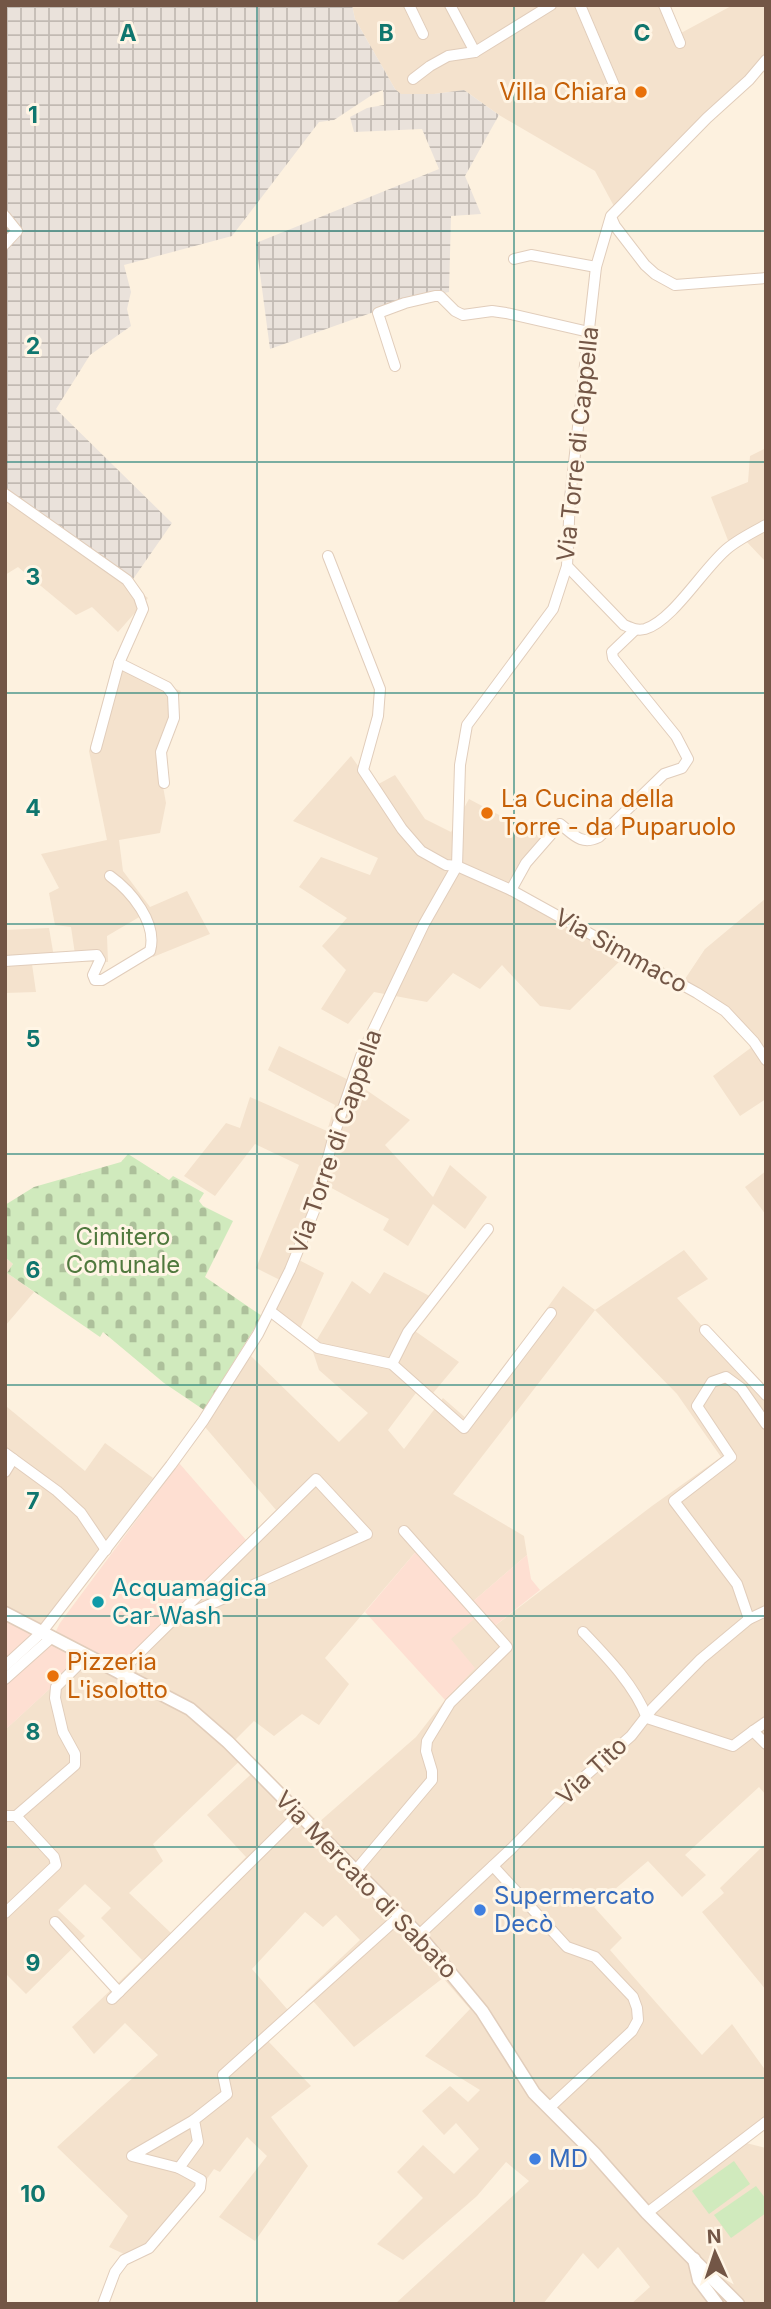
<svg xmlns="http://www.w3.org/2000/svg" width="771" height="2309" viewBox="0 0 771 2309" font-family="Inter,sans-serif">
<style>
.residential{fill:#f4e2cd;fill-rule:evenodd}
.commercial{fill:#fedfd2}
.industrial{fill:url(#industrial-grid)}
.green{fill:#d0eabd}
.cemetery{fill:url(#cemetery-stones)}
.lines{fill:none;stroke-linecap:round;stroke-linejoin:round}
.minor-casing{stroke:#e1cdbb;stroke-width:12}
.tertiary-casing{stroke:#e1cdbb;stroke-width:15}
.minor{stroke:#fff;stroke-width:10}
.tertiary{stroke:#fff;stroke-width:12}
.grid{fill:none;stroke:#0f766e;stroke-width:2;stroke-opacity:0.55}
.food-dot{fill:#e8710a;stroke:#fff5e5;stroke-width:2.5}
.culture-dot{fill:#0f9aa8;stroke:#fff5e5;stroke-width:2.5}
.shop-dot{fill:#3f7fe0;stroke:#fff5e5;stroke-width:2.5}
.labels{text-anchor:middle;stroke-width:6;stroke-linejoin:round;paint-order:stroke}
.food-label{font-size:24px;fill:#c56008;stroke:#fff5e5;text-anchor:start}
.street-label{font-size:24px;fill:#735646;stroke:#fff5e5}
.park-label{font-size:24px;fill:#50793e;stroke:#fff5e5}
.culture-label{font-size:24px;fill:#0d838f;stroke:#fff5e5;text-anchor:start}
.shop-label{font-size:24px;fill:#366cbe;stroke:#fff5e5;text-anchor:start}
.grid-label{font-size:23px;text-anchor:middle;font-weight:bold;fill:#0f766e;stroke:#fff5e5;stroke-width:6;stroke-linejoin:round;paint-order:stroke}
</style>
<defs>
<pattern id="industrial-grid" width="8" height="8" patternUnits="userSpaceOnUse" patternTransform="scale(1.75)"><rect width="8" height="8" fill="#eae2db"/><path d="M0 4h8M4 0v8" fill="none" stroke="#c2bab3"/></pattern>
<pattern id="cemetery-stones" width="16" height="16" patternUnits="userSpaceOnUse" patternTransform="scale(1.75)"><rect width="16" height="16" fill="#d0eabd"/><path d="M2 7V4a2 2 0 0 1 4 0v3zM10 15v-3a2 2 0 0 1 4 0v3z" fill="#adc09b"/></pattern>
</defs>
<rect width="100%" height="100%" fill="#fdf1df"/>
<g class="residential">
<path d="M352 5H670L681 33 733 5H766V56L615 208 595 171 499 115 464 90 434 94 401 95 395 89 355 19Z"/>
<path d="M766 448V562L745 540 731 548 711 497 748 482 750 456Z"/>
<path d="M5 500 148 598 118 632 92 607 76 615 18 567 5 575Z"/>
<path d="M113 664 181 691 157 753 166 803 160 833 119 840 123 871 150 907 187 891 210 934 153 957 141 916 107 936 108 962 76 961 71 927 55 925 49 893 59 888 41 854 107 840 89 751Z"/>
<path d="M351 756 373 787 395 775 425 819 451 832 469 799 548 841 516 888 630 951 570 1010 540 1006 502 965 480 989 453 973 427 1002 374 992 348 1024 321 1009 346 970 322 946 347 918 299 887 321 857 370 875 378 858 293 821Z"/>
<path d="M766 898V1099L740 1116 713 1076 752 1047 722 1013 679 988 705 949Z"/>
<path d="M49 928 55 963 32 964 36 992 5 993V930Z"/>
<path d="M279 1046 359 1085 410 1120 385 1145 433 1197 450 1165 487 1197 465 1229 433 1204 408 1246 383 1230 389 1219 326 1185 297 1259 324 1273 300 1329 316 1341 352 1281 370 1294 384 1272 439 1301 415 1331 459 1362 433 1393 422 1385 388 1430 404 1449 443 1398 467 1419 563 1286 595 1310 684 1250 708 1279 677 1298 766 1398V1795L759 1787 685 1855 706 1875 682 1897 648 1861 594 1907 622 1938 610 1950 702 2055 732 2024 766 2071V2126L746 2143 766 2148V2304H631L650 2287 618 2247 598 2269 583 2253 543 2304H395L529 2181 506 2162 477 2196 403 2260 377 2244 423 2198 397 2172 423 2145 454 2174 479 2149 456 2123 444 2135 422 2111 450 2086 468 2102 480 2090 425 2056 470 2009 443 1978 354 2047 305 1992 360 1940 336 1915 323 1927 305 1912 252 1969 294 2017 267 2040 311 2086 271 2117 308 2166 255 2241 219 2217 267 2156 247 2137 220 2172 214 2169 159 2246 124 2254 109 2247 128 2216 57 2147 158 2055 125 2023 94 2054 72 2027 142 1960 101 1918 111 1908 85 1884 58 1910 85 1936 26 1994 5 1973V1730L81 1660 113 1677 122 1664 276 1510 205 1427 251 1356 339 1442 368 1413 319 1370 312 1349 262 1312 280 1280 256 1268 299 1165 255 1144 215 1196 184 1176 226 1123 240 1128 250 1097 327 1131 335 1105 268 1070ZM595 1310 677 1394 721 1457 652 1506 492 1628 481 1612 450 1639 474 1668 445 1700 416 1737 318 1823 261 1765 207 1815 246 1857 171 1933 129 1893 163 1861 153 1844 248 1753 235 1740 254 1721 274 1736 302 1714 319 1725 349 1684 325 1658 419 1548 470 1604 527 1555 524 1536 453 1494Z"/>
<path d="M766 1171V1215L745 1187Z"/>
<path d="M5 1257 13 1264 7 1273 34 1292 5 1326Z"/>
<path d="M7 1407 85 1471 105 1443 153 1478 41 1627 5 1607Z"/>
<path d="M766 1843V1990L702 1912 724 1893 720 1888Z"/>
</g>
<g class="commercial">
<path d="M179 1463 246 1540 122 1664 86 1648 56 1631 60 1623Z"/>
<path d="M419 1548 470 1604 527 1555 531 1579 540 1590 492 1628 481 1613 451 1639 475 1668 445 1700 365 1612Z"/>
<path d="M5 1616 81 1660 5 1730Z"/>
</g>
<path class="industrial" d="M5 5H352L355 19 395 89 401 94H434L464 90 499 115 465 176 481 214 451 216 449 292 399 303 270 349 256 243 439 169 422 129 354 132 350 117 367 108 384 105 383 90 375 93 334 120 319 122 232 236 124 265 131 292 127 309 131 326 90 355 56 409 172 523 129 585 5 499Z"/>
<g class="green">
<path d="M734 2161 750 2184 709 2214 692 2191Z"/>
<path d="M756 2186 766 2199V2213L731 2238 714 2215Z"/>
</g>
<path class="cemetery" d="M128 1154 169 1180 173 1176 204 1193 199 1201 203 1206 233 1221 205 1277 262 1316 204 1410 164 1383 103 1332 100 1337 7 1273 13 1264 5 1257V1205L34 1187 121 1162Z"/>
<g class="lines">
<defs>
<g id="minor">
<path d="M409 5 423 34"/>
<path d="M450 5 475 52"/>
<path d="M580 5 614 85"/>
<path d="M664 5 680 43"/>
<path d="M413 79 430 66 448 56 475 52 551 5"/>
<path d="M5 216 17 231 5 244"/>
<path d="M611 217 615 226 645 265 655 274 675 285 766 278"/>
<path d="M514 259 531 255 596 267"/>
<path d="M395 366 378 313 405 303 435 296H440L455 311 463 315 492 311 506 313 589 332"/>
<path d="M5 494 127 580 139 597 143 609 119 663 96 748"/>
<path d="M328 556 380 689 378 716 363 770 402 829 421 851 446 865 457 866 511 890 697 993 725 1011 754 1042 766 1060"/>
<path d="M567 566 624 625C631 628 637 631 645 629 673 621 705 566 728 548 739 539 753 532 766 525"/>
<path d="M119 663 167 687 173 695 174 718 161 752 164 783"/>
<path d="M511 890 526 863 560 824C573 834 581 846 599 837L664 774 682 768 688 759 676 736 613 658 612 652 635 630"/>
<path d="M5 961 97 955 100 960 93 975 95 980H102L150 951C158 923 131 891 110 876"/>
<path d="M270 1311 318 1348 392 1364 464 1428 551 1313"/>
<path d="M705 1330 766 1395"/>
<path d="M392 1364 408 1332 488 1229"/>
<path d="M5 1453 57 1491 81 1513 106 1550"/>
<path d="M5 1472 13 1459"/>
<path d="M749 1619 737 1584 674 1501 731 1457 697 1406 712 1382 726 1377 741 1388 766 1424"/>
<path d="M583 1632C607 1657 635 1686 647 1718L733 1746 753 1731 766 1744"/>
<path d="M5 1666 41 1633 171 1465 203 1421 258 1334 290 1270 314 1211 334 1135 361 1056 424 924 457 866 460 765 467 725 553 609 567 566 570 498 596 267 611 216 707 118 749 80 766 60"/>
<path d="M119 1673 316 1479 367 1534 171 1622"/>
<path d="M5 1679 51 1638"/>
<path d="M753 1731 766 1722"/>
<path d="M5 1816H16L75 1765V1754L63 1732 55 1698 56 1687 87 1656"/>
<path d="M493 1866 567 1947 595 1957 633 1997 637 2008 638 2020 632 2031 549 2108"/>
<path d="M356 1870 432 1780V1771L426 1751 427 1741 450 1703 507 1647 404 1531"/>
<path d="M5 1913 56 1865 54 1857 16 1816"/>
<path d="M55 1922 119 1992"/>
<path d="M419 1935 511 1849 569 1790 631 1736 652 1709 701 1659 749 1619 766 1611"/>
<path d="M112 1999 299 1814"/>
<path d="M179 2168 132 2156 194 2120"/>
<path d="M647 2213 766 2122"/>
<path d="M103 2304 115 2272 124 2260 149 2248 200 2188 201 2180 179 2168 198 2142 194 2120 227 2094 223 2075 401 1915"/>
</g>
<g id="tertiary">
<path d="M5 1613 190 1709 228 1742 419 1935 482 2011 534 2093 594 2153 647 2213 738 2304"/>
<path d="M694 2259 699 2280 717 2304"/>
</g>
</defs>
<use href="#minor" class="minor-casing"/>
<use href="#tertiary" class="tertiary-casing"/>
<use href="#minor" class="minor"/>
<use href="#tertiary" class="tertiary"/>
</g>
<path class="grid" d="M257 5V2304M514 5V2304M5 231H766M5 462H766M5 693H766M5 924H766M5 1154H766M5 1385H766M5 1616H766M5 1847H766M5 2078H766"/>
<g class="food-dot">
<circle cx="641" cy="92" r="7"/>
<circle cx="487" cy="813" r="7"/>
<circle cx="53" cy="1676" r="7"/>
</g>
<circle class="culture-dot" cx="98" cy="1602" r="7"/>
<g class="shop-dot">
<circle cx="480" cy="1910" r="7"/>
<circle cx="535" cy="2159" r="7"/>
</g>
<g class="labels">
<g class="food-label">
<text x="627" y="100" text-anchor="end">Villa Chiara</text>
<text x="501" y="807">La Cucina della<tspan x="501" dy="28">Torre - da Puparuolo</tspan></text>
<text x="67" y="1670">Pizzeria<tspan x="67" dy="28">L'isolotto</tspan></text>
</g>
<g class="street-label">
<text transform="translate(578 444) rotate(-84)" y="8">Via Torre di Cappella</text>
<text transform="translate(621 951) rotate(29)" y="8">Via Simmaco</text>
<text transform="translate(336 1142) rotate(-71)" y="8">Via Torre di Cappella</text>
<text transform="translate(592 1771) rotate(-43)" y="8">Via Tito</text>
<text transform="translate(366 1885) rotate(46)" y="8">Via Mercato di Sabato</text>
</g>
<g class="park-label">
<text x="123" y="1245">Cimitero<tspan x="123" dy="28">Comunale</tspan></text>
</g>
<g class="culture-label">
<text x="112" y="1596">Acquamagica<tspan x="112" dy="28">Car Wash</tspan></text>
</g>
<g class="shop-label">
<text x="494" y="1904">Supermercato<tspan x="494" dy="28">Decò</tspan></text>
<text x="549" y="2167">MD</text>
</g>
</g>
<g class="grid-label">
<text x="128" y="41">A</text>
<text x="386" y="41">B</text>
<text x="642" y="41">C</text>
<text x="33" y="123">1</text>
<text x="33" y="354">2</text>
<text x="33" y="585">3</text>
<text x="33" y="816">4</text>
<text x="33" y="1047">5</text>
<text x="33" y="1278">6</text>
<text x="33" y="1509">7</text>
<text x="33" y="1740">8</text>
<text x="33" y="1971">9</text>
<text x="33" y="2202">10</text>
</g>
<rect width="771" height="2309" fill="none" stroke="#735646" stroke-width="14"/>
<g transform="translate(715 2253) rotate(357)" stroke="#fff5e5" stroke-width="5" paint-order="stroke">
<path d="M0-5L12 26L0 18L-12 26Z" fill="#735646"/>
<text y="-10" font-size="19" font-weight="bold" text-anchor="middle" fill="#735646">N</text>
</g>
</svg>
